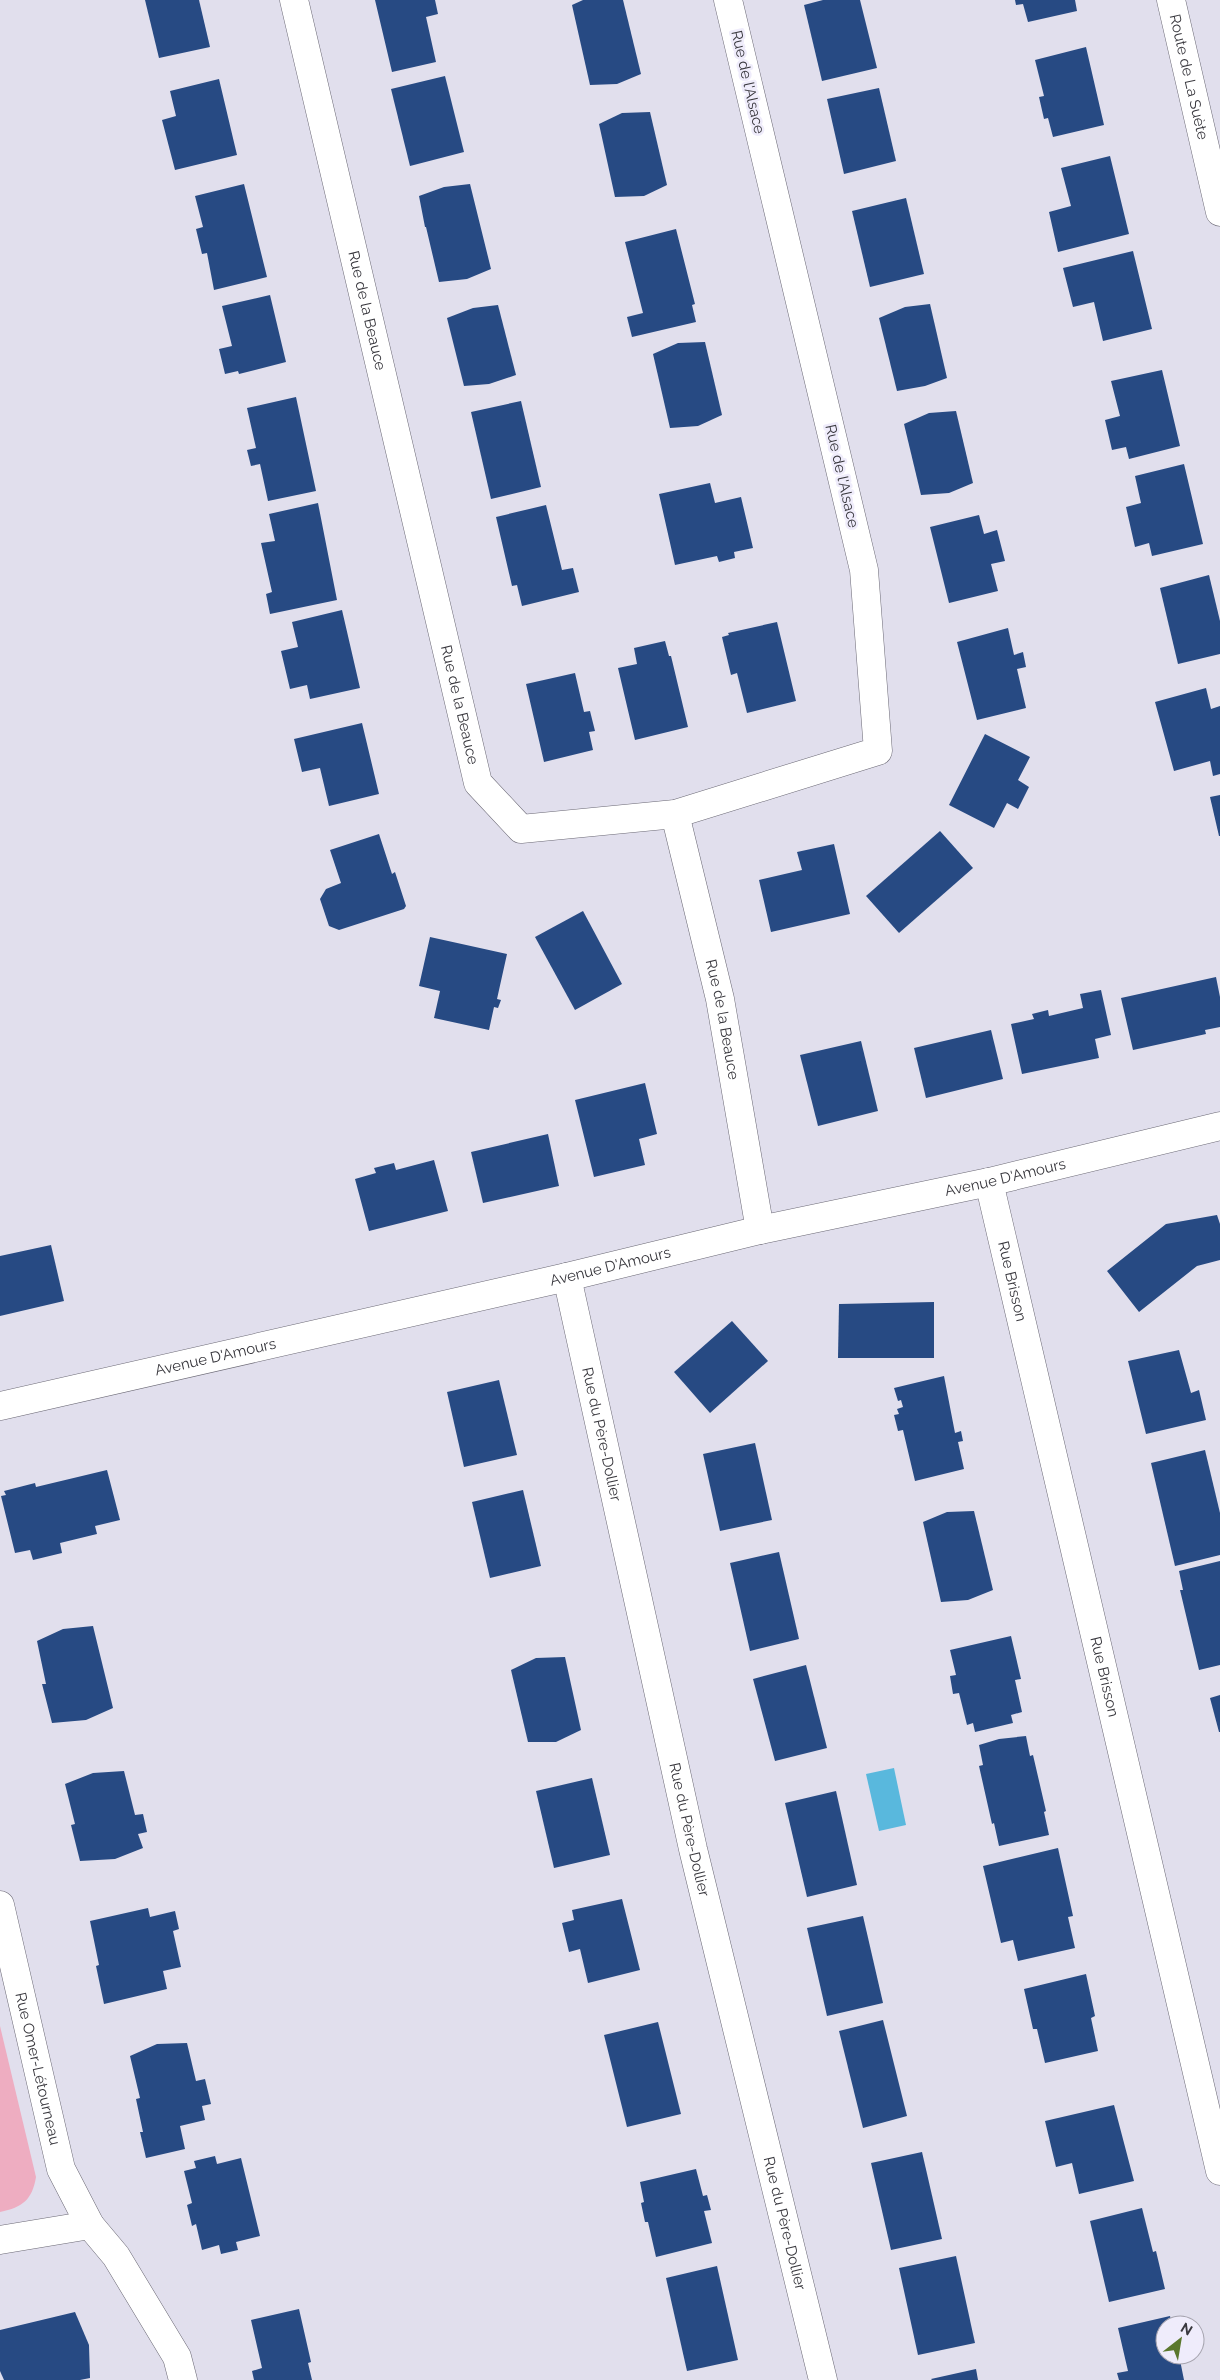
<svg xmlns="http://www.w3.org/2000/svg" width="1220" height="2380" viewBox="0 0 1220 2380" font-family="Raleway,sans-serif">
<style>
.green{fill:#eeadc1}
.water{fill:#59b8dd}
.building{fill:#274a83}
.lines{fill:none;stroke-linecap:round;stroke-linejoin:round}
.minor-casing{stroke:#6b6975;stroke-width:29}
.tertiary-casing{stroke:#6b6975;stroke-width:29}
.minor{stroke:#fff;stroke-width:28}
.tertiary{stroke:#fff;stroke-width:28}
.labels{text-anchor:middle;stroke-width:5;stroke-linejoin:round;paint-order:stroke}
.street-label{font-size:15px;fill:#39383e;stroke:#efecfb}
</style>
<rect width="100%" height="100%" fill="#e1dfed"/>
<path class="green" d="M0 2026 36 2177C32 2200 23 2207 0 2212Z"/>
<path class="water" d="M894 1768 906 1825 879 1831 866 1774Z"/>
<g class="building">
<path d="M145 0H199L210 47 159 58Z"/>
<path d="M375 0H435L438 14 426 17 436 62 392 72Z"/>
<path d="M583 0H623L641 74 617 84 590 85 572 5Z"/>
<path d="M823 0H860L877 68 822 81 804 5Z"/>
<path d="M1015 0H1075L1077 11 1028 22 1023 4 1016 5Z"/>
<path d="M1086 47 1104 125 1053 137 1048 118 1044 119 1039 97 1044 96 1035 60Z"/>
<path d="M445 76 464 152 410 166 391 89Z"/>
<path d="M219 79 237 155 175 170 162 120 176 116 170 91Z"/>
<path d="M879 88 896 161 844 174 827 99Z"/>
<path d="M650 112 667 185 644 196 615 197 599 124 622 113Z"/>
<path d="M1110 156 1129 234 1058 252 1049 212 1071 206 1061 168Z"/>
<path d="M244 184 267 277 214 290 207 253 202 254 196 229 203 227 195 196Z"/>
<path d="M470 184 491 269 467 279 439 282 426 227H425L419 196 444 187Z"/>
<path d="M906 198 924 274 870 287 852 211Z"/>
<path d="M676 229 695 304 692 305 696 322 632 337 627 317 643 313 625 242Z"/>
<path d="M1133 251 1152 329 1103 341 1094 302 1073 307 1063 268Z"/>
<path d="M270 295 286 362 239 374 238 371 225 374 219 349 232 346 222 306Z"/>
<path d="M930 304 947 378 925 386 897 391 879 318 905 307Z"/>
<path d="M498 305 516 375 489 384 464 386 447 318 473 308Z"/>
<path d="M705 342 722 415 698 426 670 428 653 354 678 343Z"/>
<path d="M1162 370 1180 446 1129 459 1126 447 1112 450 1105 420 1120 416 1111 381Z"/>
<path d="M296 397 316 491 268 501 260 464 251 466 247 450 256 448 247 408Z"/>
<path d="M521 401 541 487 491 499 471 412Z"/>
<path d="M956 411 973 483 949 493 921 495 904 424 929 413Z"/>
<path d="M1184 464 1203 544 1152 556 1149 543 1135 547 1126 507 1141 503 1135 476Z"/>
<path d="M710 483 715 503 741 497 753 548 734 552 735 558 719 562 717 556 675 565 659 494Z"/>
<path d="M318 503 337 600 270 614 266 594 272 592 261 543 275 541 269 514Z"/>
<path d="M546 505 562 570 573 568 579 592 522 606 517 585 512 586 496 517Z"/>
<path d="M979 515 984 534 997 530 1005 561 991 564 998 591 949 603 930 527Z"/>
<path d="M1209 575 1220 621V654L1178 664 1160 588Z"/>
<path d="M342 610 360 688 310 699 307 685 290 689 281 651 298 647 292 622Z"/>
<path d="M777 622 796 701 747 713 737 673 731 675 722 637 729 635 728 633Z"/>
<path d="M1008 628 1014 655 1023 652 1026 667 1017 669 1026 708 977 720 957 642Z"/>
<path d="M665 641 669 656H671L688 727 635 740 618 668 637 664 634 648Z"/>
<path d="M575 673 584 712 590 711 595 731 589 732 593 750 544 762 526 684Z"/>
<path d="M1206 688 1211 709 1220 706V774L1213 776 1210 761 1174 771 1155 702Z"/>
<path d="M362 723 379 794 329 806 320 768 302 772 294 739Z"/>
<path d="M985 734 1030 757 1018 780 1029 787 1018 809 1007 803 994 828 949 805Z"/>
<path d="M1220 795V836H1219L1210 797Z"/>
<path d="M940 831 973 868 899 933 866 896Z"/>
<path d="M379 834 392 874 395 872 406 906 404 909 339 930 329 926 320 899 326 889 341 883 330 850Z"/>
<path d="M834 844 850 914 771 932 759 880 802 870 797 852Z"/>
<path d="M583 911 622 984 575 1010 535 937Z"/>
<path d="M430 937 507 954 497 999 501 1000 498 1008 494 1007 489 1030 434 1018 440 991 419 986Z"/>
<path d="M1216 977 1220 997V1027L1205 1030 1206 1034 1133 1050 1121 998Z"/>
<path d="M1101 990 1111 1035 1095 1039 1099 1058 1022 1074 1011 1024 1034 1019 1032 1014 1048 1010 1049 1016 1083 1008 1080 994Z"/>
<path d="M991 1030 1003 1079 926 1098 914 1048Z"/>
<path d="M861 1041 878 1111 818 1126 800 1055Z"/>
<path d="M645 1083 657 1134 639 1139 645 1165 594 1177 575 1100Z"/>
<path d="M548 1134 559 1186 483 1203 471 1152Z"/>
<path d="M434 1160 448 1211 369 1231 355 1179 376 1173 374 1168 394 1163 396 1170Z"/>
<path d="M1217 1215 1220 1224V1260L1197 1266 1139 1312 1107 1271 1166 1224Z"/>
<path d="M51 1245 64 1301 0 1316V1256Z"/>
<path d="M934 1302V1358H838L839 1304Z"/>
<path d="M732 1321 768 1361 710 1413 674 1372Z"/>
<path d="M1179 1350 1191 1393 1199 1390 1206 1420 1146 1434 1128 1361Z"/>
<path d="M944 1376 955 1433 961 1431 963 1441 958 1442 964 1469 915 1481 903 1430 898 1431 894 1415 899 1414 897 1409 903 1407 901 1400 898 1401 894 1388Z"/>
<path d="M499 1380 517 1455 464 1467 447 1392Z"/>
<path d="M755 1443 772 1520 720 1531 703 1454Z"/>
<path d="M1205 1450 1220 1513V1555L1175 1566 1151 1463Z"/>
<path d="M107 1470 120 1520 95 1526 97 1534 60 1543 62 1553 33 1560 30 1550 15 1553 1 1496 6 1495 4 1491 35 1483 36 1487Z"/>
<path d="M523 1490 541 1566 490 1578 472 1502Z"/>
<path d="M974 1511 993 1590 968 1600 941 1602 923 1522 947 1512Z"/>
<path d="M779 1552 799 1639 750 1651 730 1563Z"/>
<path d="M1220 1561V1665L1199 1670 1180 1590H1183L1179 1571Z"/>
<path d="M93 1626 113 1708 86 1720 52 1723 42 1684H46L37 1641 63 1629Z"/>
<path d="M1011 1636 1021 1679 1015 1680 1022 1712 1011 1715 1013 1723 975 1732 973 1723 967 1725 959 1693 953 1694 950 1676 956 1675 950 1650Z"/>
<path d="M565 1657 581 1730 556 1742H528L511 1670 536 1658Z"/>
<path d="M806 1665 827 1748 775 1761 753 1679Z"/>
<path d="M1220 1695V1732H1219L1210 1698Z"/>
<path d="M1026 1736 1030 1756 1033 1755 1046 1811 1044 1812 1049 1835 999 1846 994 1823 992 1824 979 1766 983 1765 979 1745 999 1739Z"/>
<path d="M124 1771 135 1815 143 1814 147 1832 138 1834 143 1848 115 1859 80 1861 71 1825 75 1824 65 1784 93 1773Z"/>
<path d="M592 1778 610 1855 554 1868 536 1791Z"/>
<path d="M836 1791 857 1885 807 1897 785 1803Z"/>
<path d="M1058 1848 1073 1916 1068 1917 1075 1948 1018 1961 1013 1940 1001 1943 983 1866Z"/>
<path d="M622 1899 640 1970 588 1983 580 1949 569 1952 562 1923 574 1920 572 1910Z"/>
<path d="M148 1908 150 1917 175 1911 179 1929 173 1931 181 1967 163 1971 167 1989 104 2004 96 1966 99 1965 90 1921Z"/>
<path d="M863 1916 883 2003 827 2016 807 1928Z"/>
<path d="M1086 1974 1095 2016 1091 2018 1098 2051 1045 2063 1037 2029H1033L1024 1989Z"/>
<path d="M883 2020 907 2116 863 2128 839 2031Z"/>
<path d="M658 2022 681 2114 627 2127 604 2035Z"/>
<path d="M187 2043 196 2081 205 2079 211 2104 202 2106 205 2120 180 2126 185 2149 146 2158 140 2132H143L136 2099 140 2098 130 2056 157 2044Z"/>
<path d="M1114 2105 1134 2181 1079 2194 1072 2163 1056 2167 1045 2121Z"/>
<path d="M922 2152 942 2239 891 2250 871 2163Z"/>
<path d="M215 2156 217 2164 241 2158 260 2236 236 2242 238 2250 221 2254 219 2245 202 2250 196 2224 192 2226 187 2205 192 2203 184 2171 196 2168 194 2161Z"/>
<path d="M696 2169 703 2196 707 2195 711 2210 704 2211 712 2243 656 2257 648 2222H645L641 2203 644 2202 640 2182Z"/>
<path d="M1142 2208 1153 2252 1156 2251 1165 2289 1109 2302 1090 2221Z"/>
<path d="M956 2256 975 2343 918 2355 899 2268Z"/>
<path d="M717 2266 738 2360 687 2371 666 2278Z"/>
<path d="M299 2309 311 2362 308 2363 312 2380H254L252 2371 262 2368 251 2320Z"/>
<path d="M75 2312 89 2345 90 2378 80 2380H4L0 2371V2330Z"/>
<path d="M1170 2316 1172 2325H1165V2355H1179L1184 2380H1119L1117 2373 1128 2371 1118 2328Z"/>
<path d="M976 2369 978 2380H932L931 2379Z"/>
</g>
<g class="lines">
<defs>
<g id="minor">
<path id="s1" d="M294 0 478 783 521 829 675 814 878 751 864 570 728 0"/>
<path id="s2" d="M675 814 720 999 760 1230"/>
<path id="s3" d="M989 1182 1220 2171"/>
<path id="s4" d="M567 1277 693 1849 823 2380"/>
<path id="s5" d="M0 1406 567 1277 760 1230 989 1182 1220 1126"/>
<path id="s6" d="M0 1905 61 2169 90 2225 116 2256 177 2357 183 2380"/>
<path d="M0 2240 90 2225"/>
</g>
<g id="tertiary">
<path id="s7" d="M1171 0 1220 212"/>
</g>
</defs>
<use href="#minor" class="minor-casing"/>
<use href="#tertiary" class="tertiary-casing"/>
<use href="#minor" class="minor"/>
<use href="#tertiary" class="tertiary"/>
</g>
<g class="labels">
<g class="street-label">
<text dy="5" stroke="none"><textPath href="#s7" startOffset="79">Route de La Suète</textPath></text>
<text transform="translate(748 82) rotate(77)" y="5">Rue de l'Alsace</text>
<text dy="5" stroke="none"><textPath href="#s1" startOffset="319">Rue de la Beauce</textPath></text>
<text transform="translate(842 476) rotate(77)" y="5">Rue de l'Alsace</text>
<text dy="5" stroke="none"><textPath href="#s1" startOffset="724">Rue de la Beauce</textPath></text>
<text dy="5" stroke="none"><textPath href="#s2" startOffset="211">Rue de la Beauce</textPath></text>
<text dy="5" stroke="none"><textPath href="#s5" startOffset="1031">Avenue D'Amours</textPath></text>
<text dy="5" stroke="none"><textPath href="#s5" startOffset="626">Avenue D'Amours</textPath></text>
<text dy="5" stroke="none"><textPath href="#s3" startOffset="102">Rue Brisson</textPath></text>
<text dy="5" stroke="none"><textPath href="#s5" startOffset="221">Avenue D'Amours</textPath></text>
<text dy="5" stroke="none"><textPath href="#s4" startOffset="161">Rue du Père-Dollier</textPath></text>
<text dy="5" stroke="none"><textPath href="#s3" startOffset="508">Rue Brisson</textPath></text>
<text dy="5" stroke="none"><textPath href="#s4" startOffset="566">Rue du Père-Dollier</textPath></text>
<text dy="5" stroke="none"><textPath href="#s6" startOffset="168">Rue Omer-Létourneau</textPath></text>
<text dy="5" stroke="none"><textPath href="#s4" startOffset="971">Rue du Père-Dollier</textPath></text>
</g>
</g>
<g transform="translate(1180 2340) rotate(31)"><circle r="24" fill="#efecfb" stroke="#a6a4af"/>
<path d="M0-4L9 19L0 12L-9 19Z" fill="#5b782d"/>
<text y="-8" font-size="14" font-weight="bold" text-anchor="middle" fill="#39383e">N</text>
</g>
</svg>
